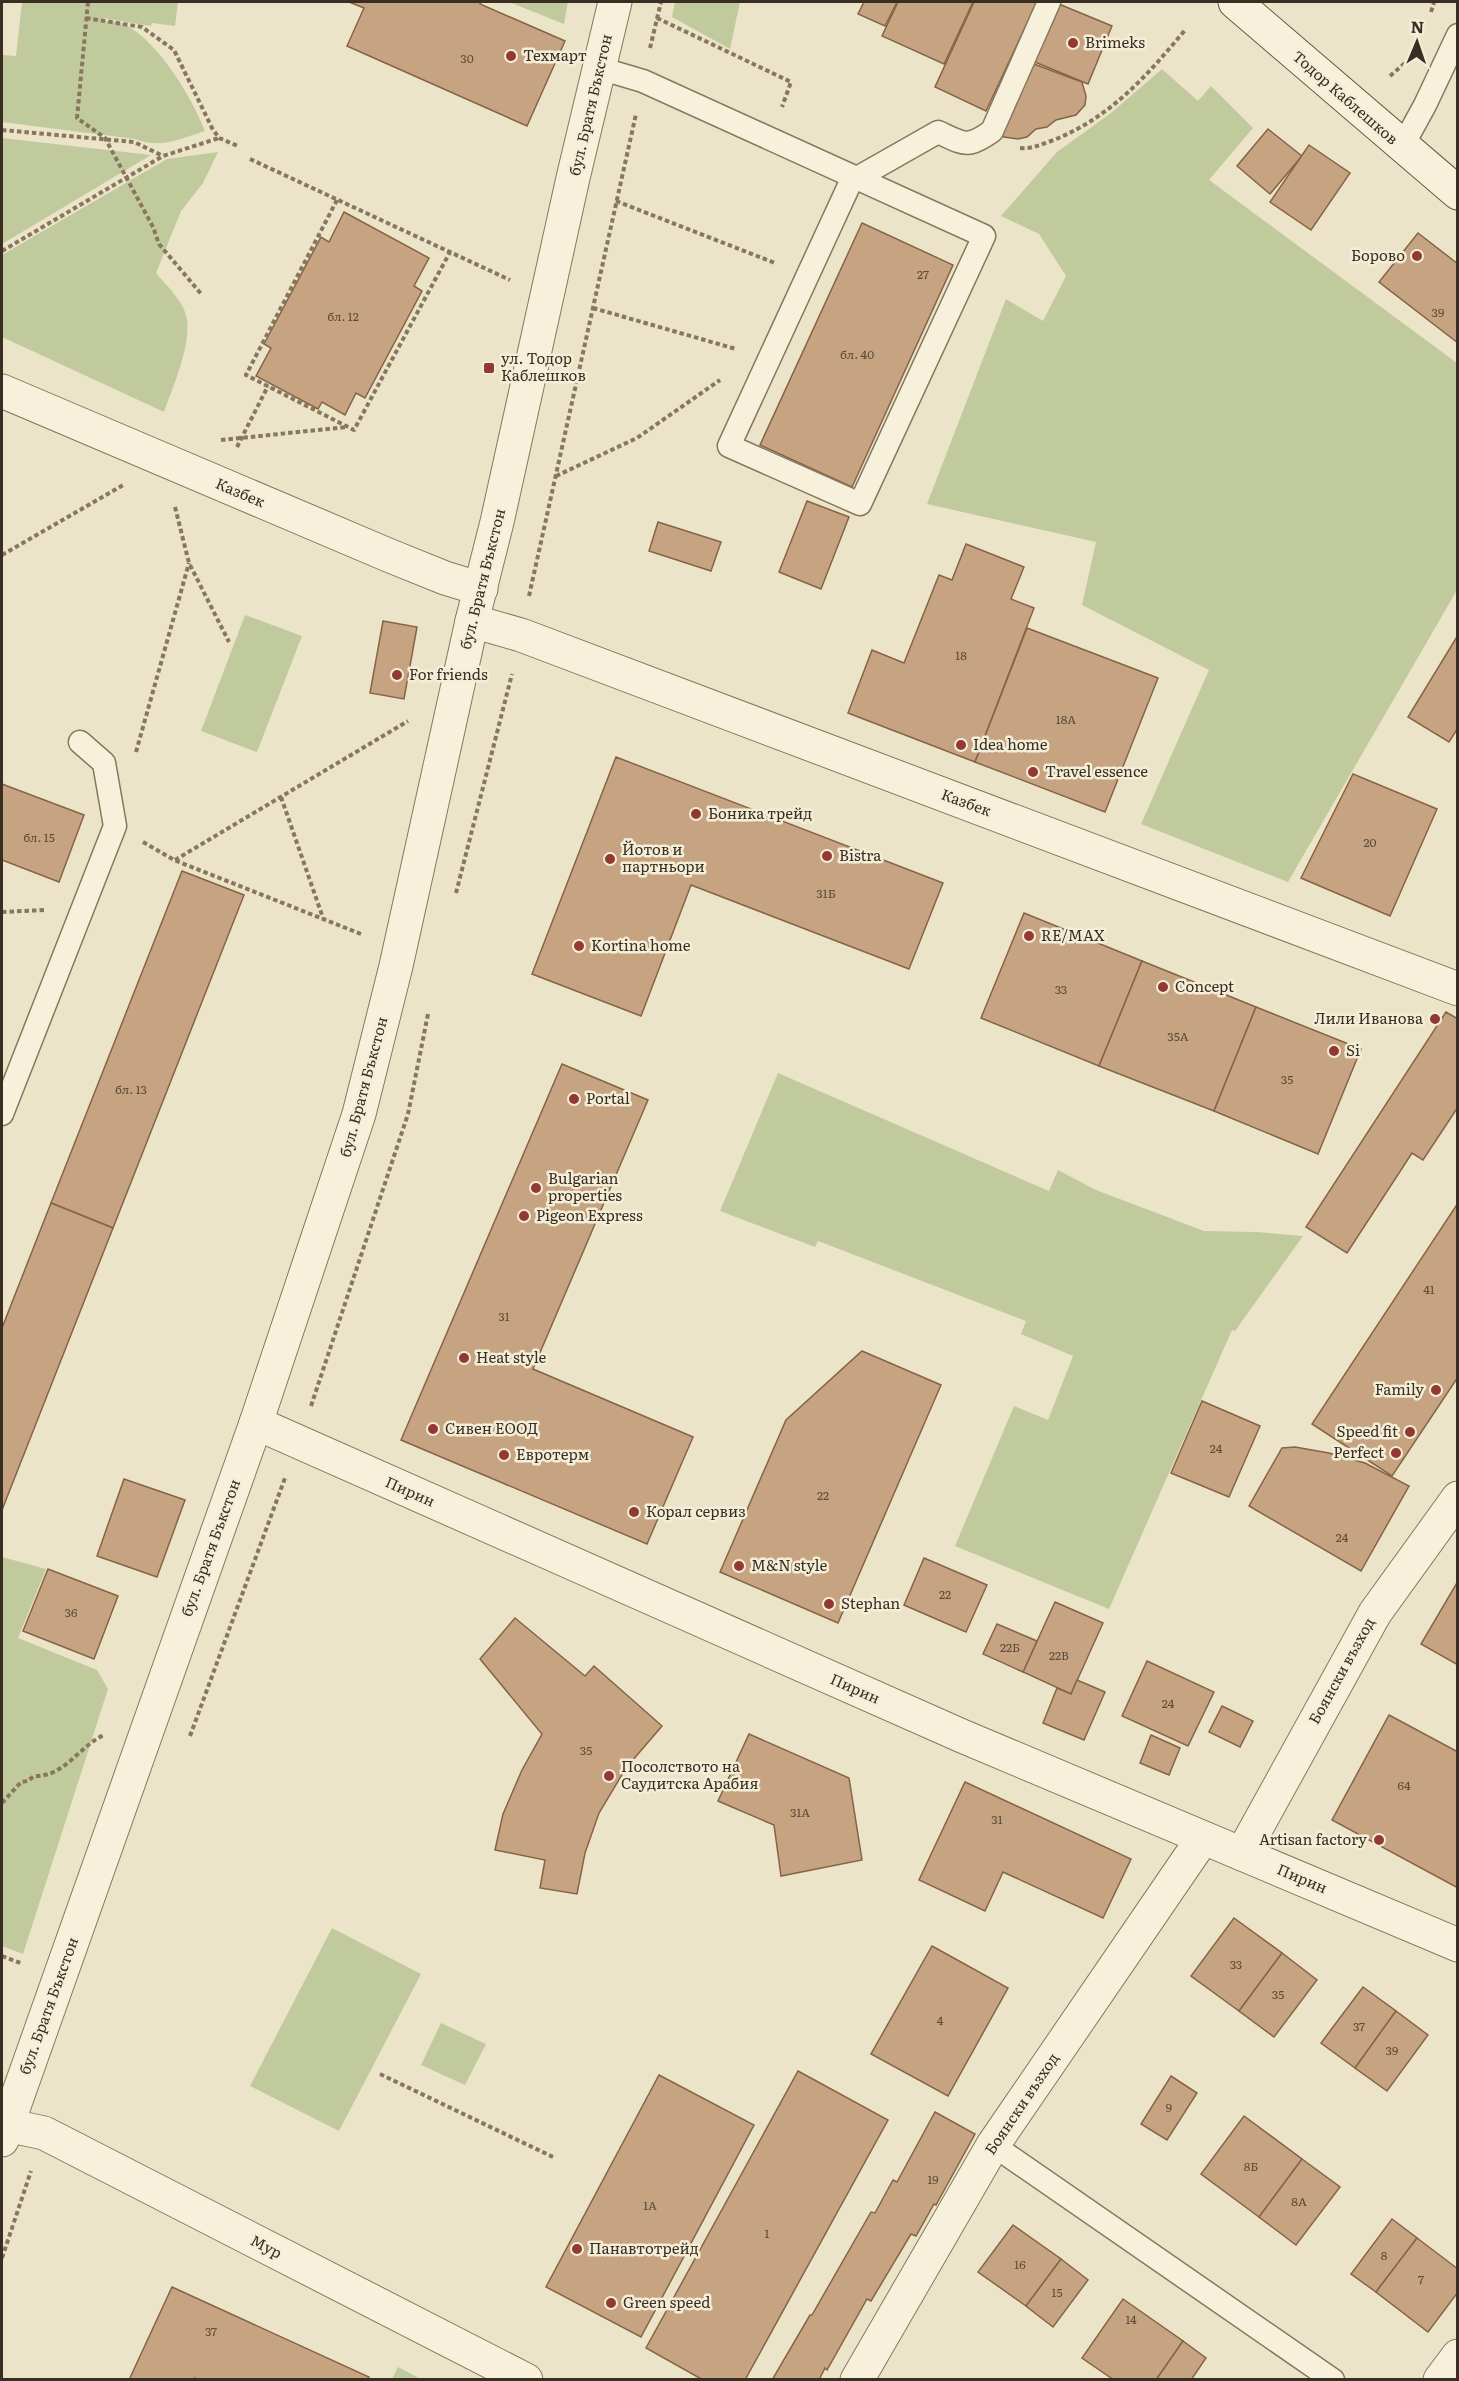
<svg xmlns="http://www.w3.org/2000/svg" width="1459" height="2381" viewBox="0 0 1459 2381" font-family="Literata,serif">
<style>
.green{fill:#c1ca9d}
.building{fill:#c7a481;stroke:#856446;stroke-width:1.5}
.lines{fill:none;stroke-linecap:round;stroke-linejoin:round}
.service-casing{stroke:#87775f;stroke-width:25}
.minor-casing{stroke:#87775f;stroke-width:35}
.tertiary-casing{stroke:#87775f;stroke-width:35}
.secondary-casing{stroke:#695942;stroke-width:35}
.path{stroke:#87775f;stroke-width:4;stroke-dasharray:4.5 3;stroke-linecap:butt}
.service{stroke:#f7f1dc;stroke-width:22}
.minor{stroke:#f7f1dc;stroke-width:33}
.tertiary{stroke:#f7f1dc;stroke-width:33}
.secondary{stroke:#f7f1dc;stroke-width:33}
.poi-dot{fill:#923933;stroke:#f4eed8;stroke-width:2}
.labels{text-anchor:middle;stroke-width:5;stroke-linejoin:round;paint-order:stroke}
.number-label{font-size:12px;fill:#5c4c39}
.poi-label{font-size:15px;fill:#392e21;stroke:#f4eed8;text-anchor:start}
.street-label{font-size:15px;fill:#392e21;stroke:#f4eed8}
</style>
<rect width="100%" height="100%" fill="#ece4c9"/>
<g class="green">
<path d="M22 2H178L175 26 152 23 151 26 103 18 102 21C108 22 116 21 121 23 156 37 192 97 205 131 179 139 162 149 135 139L2 122V55L16 56Z"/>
<path d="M509 2H568L564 24Z"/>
<path d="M675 2H740L730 49 672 17Z"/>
<path d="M1162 69 1198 101 1211 86 1253 128 1209 180 1457 363V590L1288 882 1141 824 1209 670 1082 605 1096 542 927 504 1006 299 1043 321 1066 276 1039 234 1001 216 1057 152 1111 113Z"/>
<path d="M2 138 151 155 2 244Z"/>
<path d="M218 152 203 183 181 211 156 273C166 285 182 300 186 315 193 342 173 386 164 412L2 337V255L167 159Z"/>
<path d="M245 615 302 636 257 752 201 731Z"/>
<path d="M778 1073 1049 1191 1058 1170 1096 1190 1204 1231 1257 1232 1303 1236 1235 1331 1232 1330 1109 1609 955 1546 1014 1406 1048 1420 1073 1356 1021 1334 1026 1321 818 1241 815 1247 720 1211Z"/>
<path d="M2 1557 46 1569 18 1638 97 1670 108 1689 23 1954 2 1946Z"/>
<path d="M332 1928 421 1974 339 2131 250 2086Z"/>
<path d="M441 2023 486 2044 465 2085 421 2065Z"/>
<path d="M398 2367 421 2379H392Z"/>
</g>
<g class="building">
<path d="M349 2H481L480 4 565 41 527 126 347 46 364 8Z"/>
<path d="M864 2H897L885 26 858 14Z"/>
<path d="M898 2H973L944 64 882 36Z"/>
<path d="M974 2H1037L986 111 935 87Z"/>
<path d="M1054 2 1112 26 1088 84 1030 60Z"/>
<path d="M1031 63 1082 82 1086 96 1085 105 1076 115 1056 120 1047 127 1036 129 1027 137 1018 139 996 136Z"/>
<path d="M1268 129 1302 156 1270 194 1237 166Z"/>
<path d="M1309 145 1350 173 1311 230 1270 202Z"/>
<path d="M344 212 429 258 414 286 422 291 365 398 356 393 345 415 322 402 318 409 256 376 271 348 264 344 321 237 329 242Z"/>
<path d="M862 223 953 265 852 487 760 445Z"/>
<path d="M1418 233 1458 264V343L1379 282Z"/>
<path d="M807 501 849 517 821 589 779 572Z"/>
<path d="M658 522 721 542 711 571 649 551Z"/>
<path d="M966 544 1024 567 1011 599 1034 608 975 762 848 713 872 650 904 663 939 575 952 580Z"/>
<path d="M383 621 417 627 404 699 370 693Z"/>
<path d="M1027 628 1158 678 1105 812 975 762Z"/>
<path d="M1458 635V728L1449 742 1408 717Z"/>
<path d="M616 757 943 883 909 969 691 885 641 1016 532 974Z"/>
<path d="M1353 774 1437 809 1390 916 1301 878Z"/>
<path d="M2 784 84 815 59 882 2 860Z"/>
<path d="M182 871 244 895 113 1228 51 1203Z"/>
<path d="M1024 913 1142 961 1099 1066 981 1018Z"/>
<path d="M1142 961 1256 1007 1214 1111 1099 1066Z"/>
<path d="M1256 1007 1361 1049 1318 1154 1214 1111Z"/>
<path d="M1446 1012 1458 1019V1107L1423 1160 1412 1153 1347 1253 1306 1227Z"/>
<path d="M562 1064 648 1100 533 1369 693 1437 647 1544 401 1440Z"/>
<path d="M51 1203 113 1228 2 1510V1328Z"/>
<path d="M1458 1203V1377L1392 1476 1312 1424Z"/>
<path d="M862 1351 941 1385 838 1623 720 1572 786 1420Z"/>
<path d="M1202 1401 1260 1426 1229 1497 1171 1473Z"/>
<path d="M1295 1447 1329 1453 1365 1463 1409 1486 1361 1571 1249 1506 1282 1448Z"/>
<path d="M124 1479 185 1500 157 1577 97 1556Z"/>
<path d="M924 1558 987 1585 966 1632 904 1605Z"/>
<path d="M48 1569 118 1596 94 1659 23 1631Z"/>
<path d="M1458 1581V1665L1421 1644Z"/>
<path d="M1055 1602 1103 1623 1071 1694 1023 1672Z"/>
<path d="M515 1618 585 1676 594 1666 662 1726 626 1768 599 1813 585 1853 577 1894 540 1888 545 1860 495 1850 503 1814 522 1770 542 1734 480 1659Z"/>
<path d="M997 1624 1037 1641 1023 1672 983 1654Z"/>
<path d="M1147 1661 1214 1692 1188 1746 1122 1716Z"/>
<path d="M1077 1680 1105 1692 1084 1740 1043 1723 1057 1688 1071 1694Z"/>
<path d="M1222 1706 1253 1721 1240 1747 1209 1732Z"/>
<path d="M1389 1715 1458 1752V1888L1332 1820Z"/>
<path d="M749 1734 849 1778 862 1860 781 1876 774 1825 718 1801Z"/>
<path d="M1151 1735 1180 1748 1169 1775 1140 1763Z"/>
<path d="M965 1782 1131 1859 1103 1918 1003 1872 985 1911 919 1880Z"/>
<path d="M1234 1918 1282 1953 1239 2011 1191 1976Z"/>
<path d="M932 1946 1008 1988 948 2096 871 2054Z"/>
<path d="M1282 1953 1317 1980 1274 2037 1239 2011Z"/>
<path d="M1363 1987 1396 2011 1355 2068 1321 2043Z"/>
<path d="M1396 2011 1428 2035 1387 2091 1355 2068Z"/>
<path d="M798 2071 888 2120 745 2380H703L646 2348Z"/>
<path d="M659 2075 754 2125 641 2337 546 2287Z"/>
<path d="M1171 2076 1197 2093 1167 2140 1141 2124Z"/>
<path d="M935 2112 975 2134 936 2205 934 2204 916 2236 911 2234 871 2301 867 2299 827 2370 825 2368 819 2380H772L810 2315H812L871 2212 875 2213 893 2180 897 2182Z"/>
<path d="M1244 2116 1302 2159 1259 2217 1201 2174Z"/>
<path d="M1302 2159 1340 2187 1296 2245 1259 2217Z"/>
<path d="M1392 2219 1417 2238 1376 2292 1351 2274Z"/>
<path d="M1013 2225 1061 2259 1026 2306 978 2272Z"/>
<path d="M1417 2238 1458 2269V2292L1428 2332 1376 2292Z"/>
<path d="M1061 2259 1088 2280 1053 2327 1026 2306Z"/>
<path d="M172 2287 369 2377 367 2380H199L195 2378V2380H129Z"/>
<path d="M1123 2299 1183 2341 1156 2380H1114L1082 2358Z"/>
<path d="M1183 2341 1206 2358 1191 2380H1156Z"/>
</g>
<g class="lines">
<defs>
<g id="service">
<path d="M599 68 643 81 984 236 860 504 729 446 853 177"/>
<path d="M1402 147 1425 105 1458 35"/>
<path d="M857 178 938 132C964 144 967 149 992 131L1049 2"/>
<path d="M2 1114 115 826 104 763 80 742"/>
<path d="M993 2145 1333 2380"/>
</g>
<g id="minor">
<path d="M2 391 388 555 445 578 481 589"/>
<path d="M472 621 521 635 1458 989"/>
<path d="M256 1423 962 1736 1458 1945"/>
<path d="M1242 1854 1375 1613 1458 1498"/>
<path d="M2 2124 44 2133 526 2380"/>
<path d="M857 2380 993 2145 1203 1838"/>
<path d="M1440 2380 1458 2356"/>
</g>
<path id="tertiary" d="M2 2140 256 1423 359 1114 396 966 472 621 497 522 573 178 615 2"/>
<path id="secondary" d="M1235 2 1458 193"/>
</defs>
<use href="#service" class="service-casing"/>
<use href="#minor" class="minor-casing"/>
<use href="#tertiary" class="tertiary-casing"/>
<use href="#secondary" class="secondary-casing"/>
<g class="path">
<path d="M88 2 77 118 105 138 153 227 159 244 202 295"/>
<path d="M1431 12 1434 2"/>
<path d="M86 18 142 27 174 50 212 128 219 138 238 146"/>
<path d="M657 18 791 82 782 107"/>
<path d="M650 48 661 2"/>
<path d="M1390 76 1405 63"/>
<path d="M2 130 134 142 163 156"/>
<path d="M1020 148C1031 149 1040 145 1051 141 1109 119 1147 76 1185 30"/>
<path d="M250 159 510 280"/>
<path d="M337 200 246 375 354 430 450 252"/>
<path d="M616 201 775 263"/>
<path d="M2 251 163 156 219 138"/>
<path d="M593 308 736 349"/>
<path d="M221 440 347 427"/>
<path d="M237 447 268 386"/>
<path d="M556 476 637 438 720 380"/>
<path d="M175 507 189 563 229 642"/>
<path d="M2 555 123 485"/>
<path d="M529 596 636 114"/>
<path d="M136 752 189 563"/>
<path d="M281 797 323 918"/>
<path d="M143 842 174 860 361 934"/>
<path d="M175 860 408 721"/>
<path d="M456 893 512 674"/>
<path d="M2 912 45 910"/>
<path d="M311 1406 408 1114 428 1014"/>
<path d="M190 1736 285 1478"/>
<path d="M2 1803 21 1782 28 1781 34 1776C65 1777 79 1746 104 1735"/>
<path d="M2 1956 23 1964"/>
<path d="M380 2074 553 2157"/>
<path d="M2 2258 31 2171"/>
</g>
<use href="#service" class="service"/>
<use href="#minor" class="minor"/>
<use href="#tertiary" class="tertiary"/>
<use href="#secondary" class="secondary"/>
</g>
<g class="poi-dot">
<circle cx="1073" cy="43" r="6"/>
<circle cx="511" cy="56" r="6"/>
<circle cx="1417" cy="256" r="6"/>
<rect x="483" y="362" width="12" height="12" rx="3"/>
<circle cx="397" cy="675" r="6"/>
<circle cx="961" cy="745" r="6"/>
<circle cx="1033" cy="772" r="6"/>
<circle cx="696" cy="814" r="6"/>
<circle cx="827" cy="856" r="6"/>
<circle cx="610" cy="859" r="6"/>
<circle cx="1029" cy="936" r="6"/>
<circle cx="579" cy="946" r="6"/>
<circle cx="1163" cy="987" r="6"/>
<circle cx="1435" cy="1019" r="6"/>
<circle cx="1334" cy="1051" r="6"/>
<circle cx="574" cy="1099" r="6"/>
<circle cx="536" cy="1188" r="6"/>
<circle cx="524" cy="1216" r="6"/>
<circle cx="464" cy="1358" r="6"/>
<circle cx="1436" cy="1390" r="6"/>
<circle cx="433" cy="1429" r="6"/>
<circle cx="1410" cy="1432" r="6"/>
<circle cx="1396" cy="1453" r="6"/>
<circle cx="504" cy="1455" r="6"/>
<circle cx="634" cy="1512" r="6"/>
<circle cx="739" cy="1566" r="6"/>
<circle cx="829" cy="1604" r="6"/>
<circle cx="609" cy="1776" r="6"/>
<circle cx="1379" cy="1840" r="6"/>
<circle cx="577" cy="2249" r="6"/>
<circle cx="611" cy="2303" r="6"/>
</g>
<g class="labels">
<g class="number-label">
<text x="467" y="63">30</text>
<text x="923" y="279">27</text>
<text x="1438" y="317">39</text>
<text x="343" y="321">бл. 12</text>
<text x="857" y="359">бл. 40</text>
<text x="961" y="660">18</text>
<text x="1066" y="724">18А</text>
<text x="39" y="842">бл. 15</text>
<text x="1370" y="847">20</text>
<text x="826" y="898">31Б</text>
<text x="1061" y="994">33</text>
<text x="1178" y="1041">35А</text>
<text x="1287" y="1084">35</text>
<text x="131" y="1094">бл. 13</text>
<text x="1429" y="1294">41</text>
<text x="504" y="1321">31</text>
<text x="1216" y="1453">24</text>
<text x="823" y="1500">22</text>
<text x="1342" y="1542">24</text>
<text x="945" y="1599">22</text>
<text x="71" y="1617">36</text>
<text x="1010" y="1652">22Б</text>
<text x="1059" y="1660">22В</text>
<text x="1168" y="1708">24</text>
<text x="586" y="1755">35</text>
<text x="1404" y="1790">64</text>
<text x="800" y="1817">31А</text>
<text x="997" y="1824">31</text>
<text x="1236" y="1969">33</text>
<text x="1278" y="1999">35</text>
<text x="940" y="2025">4</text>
<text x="1359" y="2031">37</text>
<text x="1392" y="2055">39</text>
<text x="1169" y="2112">9</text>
<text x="1251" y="2171">8Б</text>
<text x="933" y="2184">19</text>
<text x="1299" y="2206">8А</text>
<text x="650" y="2210">1А</text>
<text x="767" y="2238">1</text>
<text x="1384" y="2260">8</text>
<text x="1020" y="2269">16</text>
<text x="1421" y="2284">7</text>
<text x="1057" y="2297">15</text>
<text x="1131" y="2324">14</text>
<text x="211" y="2336">37</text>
</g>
<g class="poi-label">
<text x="1085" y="48">Brimeks</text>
<text x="523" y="61">Техмарт</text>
<text x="1405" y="261" text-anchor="end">Борово</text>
<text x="501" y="364">ул. Тодор<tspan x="501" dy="17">Каблешков</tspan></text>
<text x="409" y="680">For friends</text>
<text x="973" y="750">Idea home</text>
<text x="1045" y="777">Travel essence</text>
<text x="708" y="819">Боника трейд</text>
<text x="622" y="855">Йотов и<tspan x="622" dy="17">партньори</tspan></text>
<text x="839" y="861">Bistra</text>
<text x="1041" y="941">RE/MAX</text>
<text x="591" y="951">Kortina home</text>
<text x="1175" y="992">Concept</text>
<text x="1423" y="1024" text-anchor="end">Лили Иванова</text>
<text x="1346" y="1056">Si</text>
<text x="586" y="1104">Portal</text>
<text x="548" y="1184">Bulgarian<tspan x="548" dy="17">properties</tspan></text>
<text x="536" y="1221">Pigeon Express</text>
<text x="476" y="1363">Heat style</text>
<text x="1424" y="1395" text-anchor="end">Family</text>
<text x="445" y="1434">Сивен ЕООД</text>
<text x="1398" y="1437" text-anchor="end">Speed fit</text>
<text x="1384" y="1458" text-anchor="end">Perfect</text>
<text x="516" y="1460">Евротерм</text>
<text x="646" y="1517">Корал сервиз</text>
<text x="751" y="1571">M&amp;N style</text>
<text x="841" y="1609">Stephan</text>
<text x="621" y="1772">Посолството на<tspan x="621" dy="17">Саудитска Арабия</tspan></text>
<text x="1367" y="1845" text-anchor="end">Artisan factory</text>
<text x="589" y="2254">Панавтотрейд</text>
<text x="623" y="2308">Green speed</text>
</g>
<g class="street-label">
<text transform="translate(1345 98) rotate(41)" y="5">Тодор Каблешков</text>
<text transform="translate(591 105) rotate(-77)" y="5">бул. Братя Бъкстон</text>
<text transform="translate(240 493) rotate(23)" y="5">Казбек</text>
<text transform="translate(483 579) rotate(-76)" y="5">бул. Братя Бъкстон</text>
<text transform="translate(966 803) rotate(20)" y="5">Казбек</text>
<text transform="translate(364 1087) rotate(-75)" y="5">бул. Братя Бъкстон</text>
<text transform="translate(410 1492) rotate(24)" y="5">Пирин</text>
<text transform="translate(211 1548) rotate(-70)" y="5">бул. Братя Бъкстон</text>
<text transform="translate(1342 1671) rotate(-61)" y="5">Боянски възход</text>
<text transform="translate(855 1689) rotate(24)" y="5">Пирин</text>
<text transform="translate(1302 1879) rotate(23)" y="5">Пирин</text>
<text transform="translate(49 2006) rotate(-70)" y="5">бул. Братя Бъкстон</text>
<text transform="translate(1022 2104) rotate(-56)" y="5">Боянски възход</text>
<text transform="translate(266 2247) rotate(27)" y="5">Мур</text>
</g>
</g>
<rect width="1459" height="2381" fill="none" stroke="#392e21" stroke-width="6"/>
<g transform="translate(1417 42) rotate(2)" stroke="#f4eed8" stroke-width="4.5" paint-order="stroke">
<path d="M0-4.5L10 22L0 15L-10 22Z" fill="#392e21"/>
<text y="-9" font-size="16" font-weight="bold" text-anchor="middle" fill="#392e21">N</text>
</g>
</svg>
